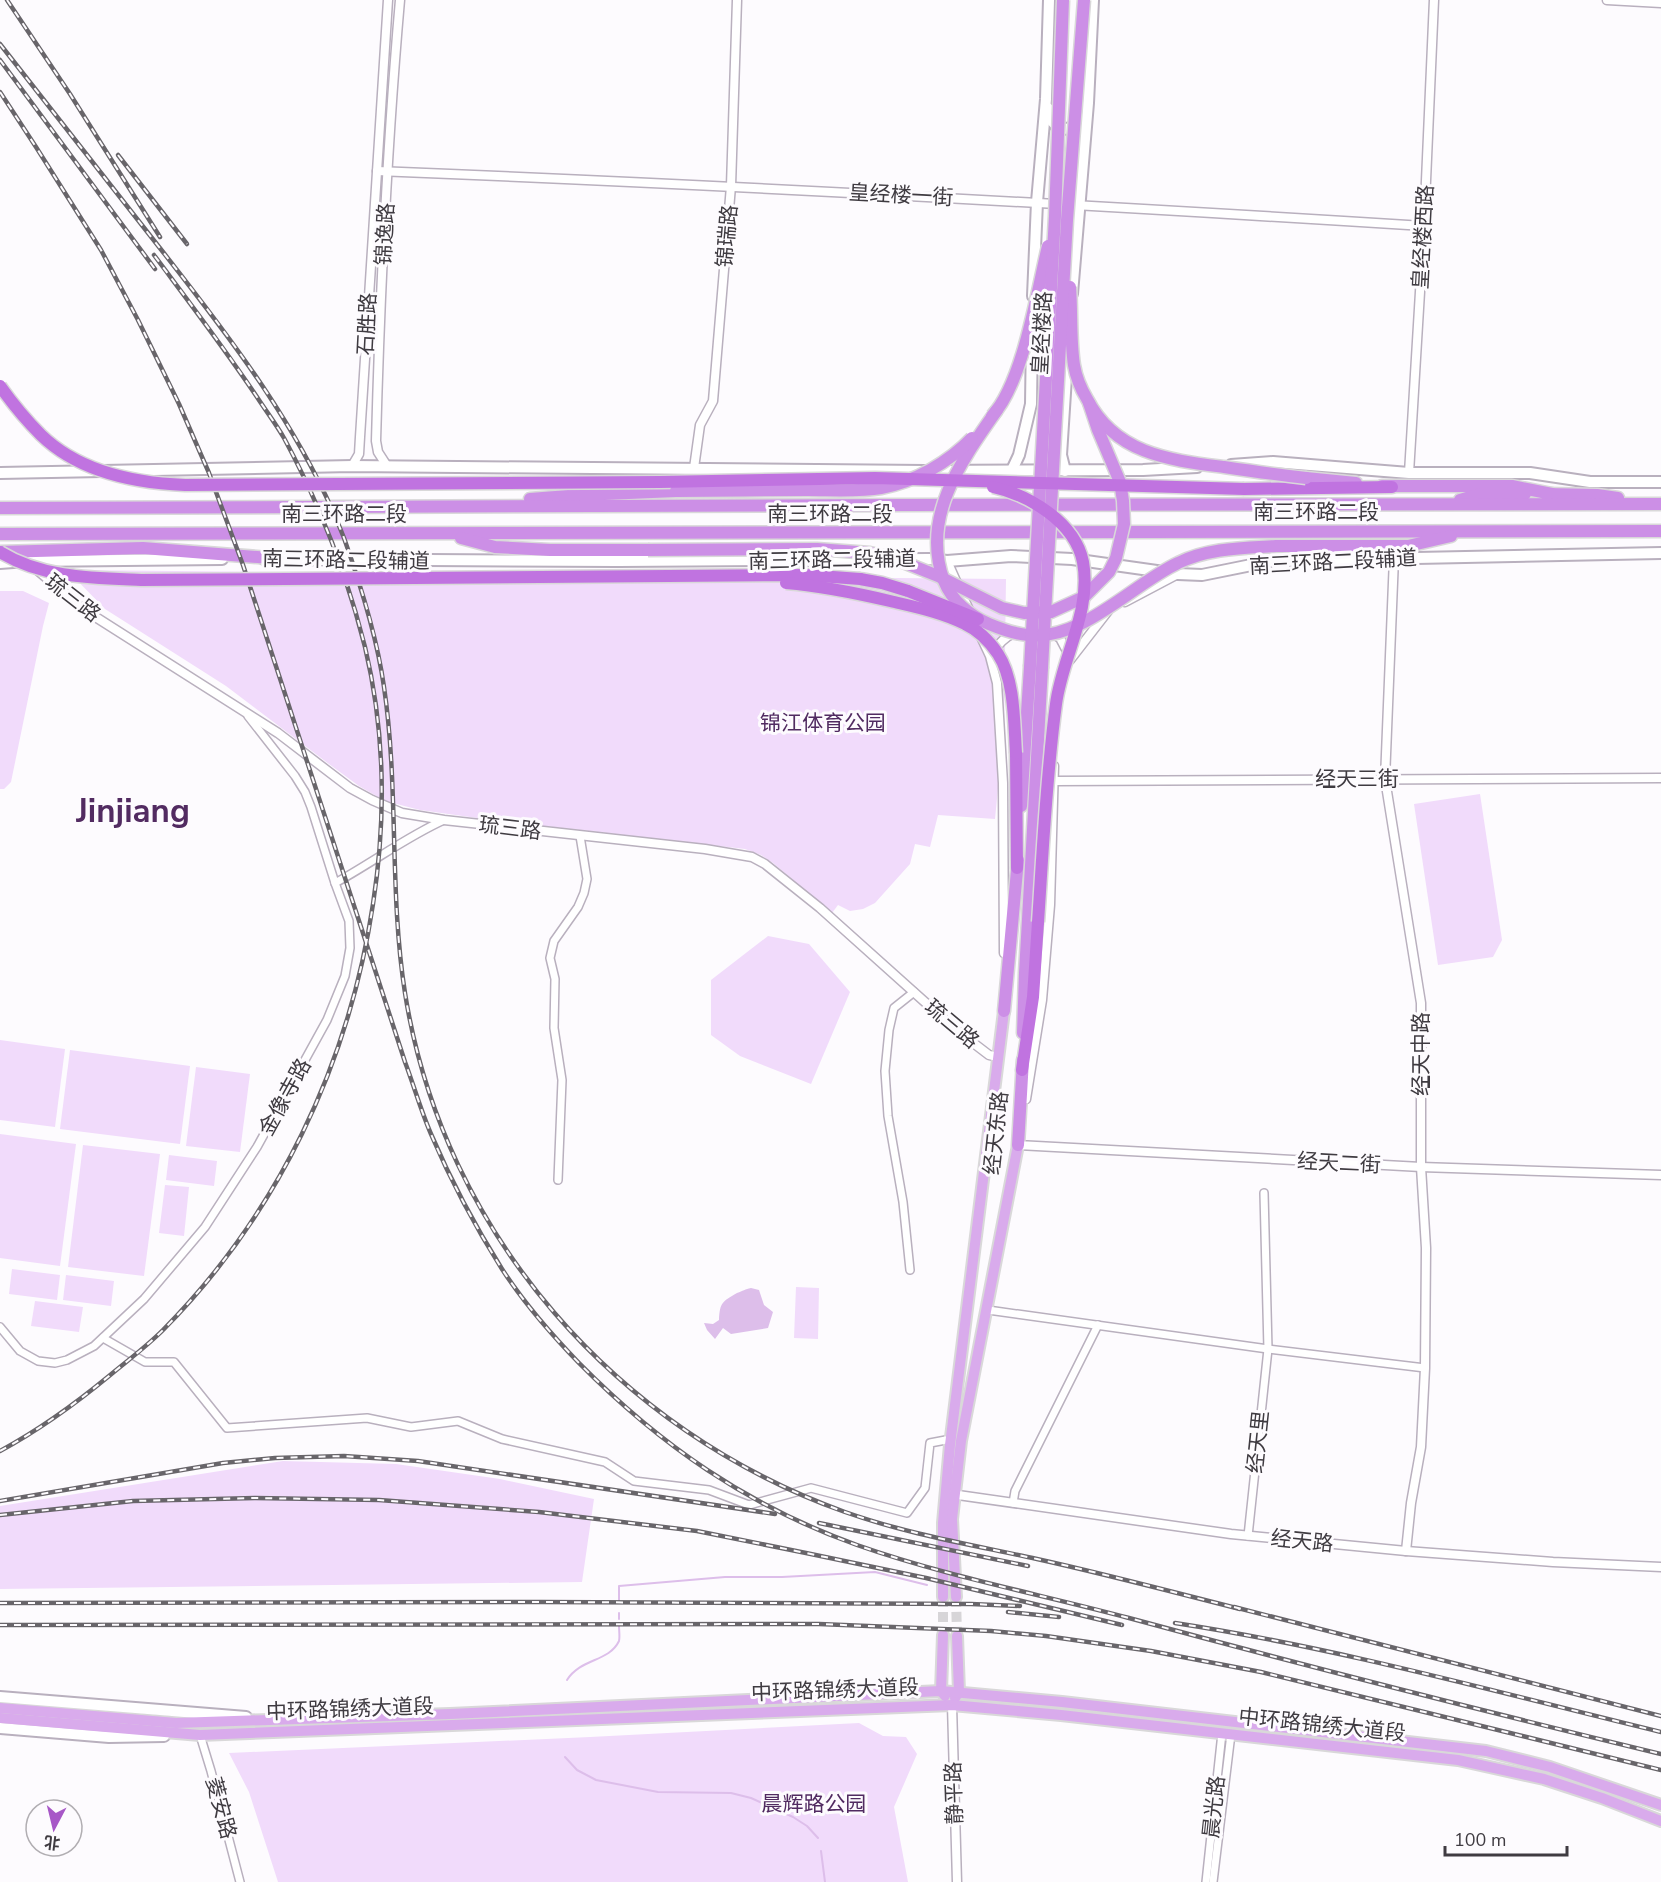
<svg xmlns="http://www.w3.org/2000/svg" width="1661" height="1882" viewBox="0 0 1661 1882" font-family="'Nunito Sans','Noto Sans SC',sans-serif">
<style>
.green{fill:#f1dbfb}
.water{fill:#ddbeea}
.lines{fill:none;stroke-linecap:round;stroke-linejoin:round}
.stream{stroke:#ddbeea;stroke-width:2}
.primary-tunnel{stroke:#d7d5d8;stroke-width:10;stroke-dasharray:10 5;stroke-linecap:butt}
.minor-casing{stroke:#b9b0be;stroke-width:10}
.tertiary-casing{stroke:#b9b0be;stroke-width:11}
.secondary-casing{stroke:#b9b0be;stroke-width:14}
.primary-casing{stroke:#d9d8d9;stroke-width:14}
.trunk-casing{stroke:#d9d8d9;stroke-width:15}
.motorway-casing{stroke:#d9d8d9;stroke-width:15}
.minor{stroke:#fff;stroke-width:7}
.tertiary{stroke:#fff;stroke-width:8}
.secondary{stroke:#fff;stroke-width:10}
.primary{stroke:#d9abec;stroke-width:10}
.trunk{stroke:#cc8fe6;stroke-width:12}
.motorway{stroke:#c073e0;stroke-width:12}
.rail-casing{stroke:#68656a;stroke-width:4.5}
.rail{stroke:#fdfbfe;stroke-width:2;stroke-dasharray:7;stroke-linecap:butt}
.trunk-bridge-casing{stroke:#d9d8d9;stroke-width:15;stroke-linecap:butt}
.motorway-bridge-casing{stroke:#d9d8d9;stroke-width:15;stroke-linecap:butt}
.trunk-bridge{stroke:#cc8fe6;stroke-width:12}
.motorway-bridge{stroke:#c073e0;stroke-width:12}
.labels{text-anchor:middle;stroke-width:6;stroke-linejoin:round;paint-order:stroke}
.street-label{font-size:21px;fill:#3f3b41;stroke:#fdfbfe}
.park-label{font-size:21px;fill:#512b61;stroke:#fdfbfe}
.town-label{font-size:33px;font-weight:bold;fill:#522b61;stroke:#fdfbfe}
</style>
<rect width="100%" height="100%" fill="#fdfbfe"/>
<g class="green">
<path d="M67 570 1006 579 1004 727 995 819 938 815 930 847 915 844 910 864 875 903 863 909 850 911 838 905 832 913 773 863 761 855 745 849 484 819 420 810 385 801 359 786 329 764 226 686 105 609Z"/>
<path d="M0 591H23L49 603 43 626 11 782 4 789H0Z"/>
<path d="M1480 794 1502 940 1493 957 1438 965 1414 804Z"/>
<path d="M768 936 809 944 850 992 811 1084 740 1056 711 1035V980Z"/>
<path d="M0 1040 65 1049 55 1127 0 1120Z"/>
<path d="M70 1050 190 1066 180 1144 60 1129Z"/>
<path d="M196 1067 250 1074 240 1152 186 1146Z"/>
<path d="M0 1134 76 1144 60 1266 0 1258Z"/>
<path d="M83 1145 160 1154 144 1276 68 1267Z"/>
<path d="M169 1155 217 1161 214 1186 166 1180Z"/>
<path d="M165 1185 189 1187 184 1236 159 1233Z"/>
<path d="M12 1269 60 1275 57 1300 9 1294Z"/>
<path d="M66 1275 114 1281 111 1306 63 1300Z"/>
<path d="M796 1287 819 1288 818 1339 794 1338Z"/>
<path d="M35 1301 83 1307 79 1332 31 1326Z"/>
<path d="M283 1461 396 1464 500 1479 594 1499 582 1582 0 1589V1506Z"/>
<path d="M859 1723 883 1736 906 1737 917 1754 894 1807 908 1882H278L249 1792 229 1753 590 1737Z"/>
</g>
<path class="water" d="M751 1288 759 1290 764 1305 773 1312 768 1328 731 1334 723 1328 715 1339 707 1330 704 1323 713 1324 719 1320C720 1302 722 1302 737 1293 743 1291 745 1289 751 1288Z"/>
<g class="lines">
<g class="stream">
<path d="M619 1602V1586L725 1577H782L875 1572 927 1585"/>
<path d="M619 1619V1613"/>
<path d="M567 1680C581 1658 609 1662 619 1641 620 1637 619 1630 619 1626"/>
<path d="M565 1757 577 1770 596 1780 658 1792 731 1793 751 1798 793 1817 807 1826 818 1838"/>
<path d="M821 1851 825 1882"/>
</g>
<g class="primary-tunnel">
<path d="M943 1597V1635"/>
<path d="M956 1597 957 1636"/>
</g>
<defs>
<g id="minor">
<path d="M335 883C372 863 406 837 444 820"/>
<path d="M558 1180 562 1080 554 1028 555 979 550 958 554 941 578 907 584 893 587 879 580 836"/>
<path d="M910 1270 903 1202 888 1116 885 1071 889 1030 894 1008 914 992"/>
<path d="M988 1310 1268 1349 1425 1368"/>
<path d="M0 1327 20 1351 38 1361 55 1363 67 1360 94 1346 144 1299 205 1227 257 1147 327 1020 345 976 350 948 349 921 335 883 311 807 305 792 295 776 248 716"/>
<path d="M103 1338 145 1362H174L227 1428 367 1418 411 1427 458 1421 502 1439 605 1462 634 1481 709 1490 749 1505 811 1488 907 1513 925 1488 930 1443 951 1439"/>
<path d="M1013 1503 1015 1491 1098 1325"/>
<path d="M1248 1536 1268 1349 1264 1193"/>
<path d="M200 1735 211 1771 240 1882"/>
<path d="M1206 1882 1222 1733"/>
<path d="M1213 1882 1231 1734"/>
</g>
<g id="tertiary">
<path d="M1607 0 1661 3"/>
<path d="M377 171C726 185 1075 204 1424 226"/>
<path d="M352 466 359 454 360 437 388 0"/>
<path d="M387 466 378 452 376 441C380 294 387 147 400 0"/>
<path d="M694 468 700 425 713 401 731 186 737 0"/>
<path d="M1409 473 1424 226 1434 0"/>
<path d="M1394 558 1385 779 1421 1003V1167L1426 1248 1425 1368 1421 1447 1411 1503 1406 1551"/>
<path d="M947 561 969 610"/>
<path d="M36 569 83 609 278 733 350 788 372 800 402 813 444 820 705 849 752 857 765 864 820 908 955 1029 989 1055 998 1057"/>
<path d="M1125 602 1178 574"/>
<path d="M1052 633 1060 638 1069 655"/>
<path d="M982 639 990 656 997 683 1003 783 1004 953"/>
<path d="M993 652C999 643 1005 637 1014 633"/>
<path d="M1070 660 1108 611"/>
<path d="M1054 781 1661 778"/>
<path d="M1026 1099 1042 1000 1050 905 1054 766"/>
<path d="M1019 1142 1018 1145 1421 1167 1661 1175"/>
<path d="M951 1494 1231 1534 1406 1551 1553 1562 1661 1567"/>
<path d="M952 1705 957 1882"/>
</g>
<g id="secondary">
<path d="M1048 108 1050 119 1058 128 1069 129 1079 121"/>
<path d="M1072 294 1088 103 1093 0"/>
<path d="M1033 296 1037 202 1046 99 1049 0"/>
<path d="M1231 465 1273 462 1409 473H1530L1590 482H1661"/>
<path d="M1012 470 1019 455 1031 404 1032 333"/>
<path d="M1065 471 1061 455 1068 346"/>
<path d="M0 473 352 466 925 471 1143 470 1197 467"/>
<path d="M264 559 618 561 930 559 947 561 1011 556 1072 559 1178 574 1202 575 1271 561 1661 553"/>
<path d="M0 563 27 561 222 559"/>
<path d="M0 1697 246 1717"/>
<path d="M0 1728 109 1737 164 1736"/>
</g>
<g id="primary">
<path d="M943 1597V1523L950 1445 1004 1011"/>
<path d="M956 1597 952 1519 961 1441 1018 1145"/>
<path d="M943 1635 941 1691 945 1696"/>
<path d="M955 1698 959 1692 957 1636"/>
<path d="M0 1708 176 1723 450 1714 941 1691 1062 1702 1486 1751 1550 1767 1661 1805"/>
<path d="M0 1718 200 1735 952 1705 1061 1715 1458 1760 1544 1779 1602 1798 1661 1821"/>
</g>
<g id="trunk">
<path d="M1306 478 1356 483"/>
<path d="M1382 486H1512L1552 494"/>
<path d="M1546 494 1597 495 1618 498"/>
<path d="M530 499 581 495 676 491"/>
<path d="M1460 500 1480 494H1525"/>
<path d="M0 508 906 505 1661 504"/>
<path d="M0 534 1661 531"/>
<path d="M461 538 495 547 550 550H648"/>
<path d="M1276 546H1408L1451 536"/>
<path d="M0 552 143 548 270 558"/>
<path d="M1021 806 1030 667"/>
<path d="M1004 1011 1018 860"/>
<path d="M1023 1033 1025 973 1042 668"/>
<path d="M1018 1145 1023 1060"/>
</g>
<g id="motorway">
<path d="M1244 489 1392 487"/>
<path d="M860 579 882 583 908 591"/>
<path d="M1016 753 1017 868"/>
<path d="M1022 1070 1033 997 1038 922"/>
</g>
</defs>
<use href="#minor" class="minor-casing"/>
<use href="#tertiary" class="tertiary-casing"/>
<use href="#secondary" class="secondary-casing"/>
<use href="#primary" class="primary-casing"/>
<use href="#trunk" class="trunk-casing"/>
<use href="#motorway" class="motorway-casing"/>
<use href="#minor" class="minor"/>
<use href="#tertiary" class="tertiary"/>
<use href="#secondary" class="secondary"/>
<use href="#primary" class="primary"/>
<use href="#trunk" class="trunk"/>
<use href="#motorway" class="motorway"/>
<defs>
<g id="rail">
<path d="M7 0 70 94 160 237"/>
<path d="M0 44C54 113 108 182 163 252 232 340 303 432 344 538 361 586 377 637 384 687 399 788 389 892 405 993 443 1234 618 1431 845 1512 907 1534 973 1545 1037 1559 1105 1574 1173 1592 1240 1609"/>
<path d="M0 60 155 269"/>
<path d="M0 92 36 147 101 250 138 320 179 404 209 473 243 565 405 1062C414 1086 421 1111 431 1134 451 1181 475 1226 502 1269 524 1303 551 1334 579 1363 660 1445 748 1506 857 1545 945 1576 1039 1594 1129 1618 1306 1666 1483 1711 1661 1754"/>
<path d="M118 155 187 244"/>
<path d="M0 1451C39 1430 75 1404 109 1376 127 1361 146 1347 163 1330 277 1215 349 1065 373 904 386 820 385 731 365 647 347 575 319 503 284 438 276 424 266 411 257 397 225 349 189 302 154 255"/>
<path d="M0 1501 223 1463 275 1458 344 1456 418 1461 775 1514"/>
<path d="M0 1515 133 1501 255 1498 379 1500 539 1512 697 1531 806 1553 926 1578 1122 1625"/>
<path d="M819 1523 1028 1566"/>
<path d="M0 1603 542 1602 971 1604 1020 1606"/>
<path d="M1234 1607 1661 1716"/>
<path d="M1008 1612 1059 1617"/>
<path d="M1175 1623C1339 1648 1500 1693 1661 1732"/>
<path d="M0 1625 819 1624 991 1631 1046 1636 1151 1651 1261 1672 1661 1770"/>
</g>
</defs>
<use href="#rail" class="rail-casing"/>
<use href="#rail" class="rail"/>
<defs>
<g id="trunk-bridge">
<path d="M1070 287C1072 312 1070 339 1074 365 1076 377 1081 389 1087 399 1115 454 1169 460 1224 467 1251 471 1279 475 1306 478"/>
<path d="M997 410C962 460 920 517 944 581 952 601 970 616 989 624 1001 629 1015 634 1028 635 1080 642 1133 584 1178 563 1208 548 1243 548 1276 546"/>
<path d="M992 416C1023 383 1037 292 1048 246"/>
<path d="M676 491C720 491 764 490 808 490 831 490 859 492 881 488 915 482 949 462 972 438"/>
<path d="M648 550 817 549 870 553 893 558 938 576 1002 608 1024 613 1051 612 1084 597 1109 572 1116 558 1124 524 1123 501 1120 482 1098 430 1089 403"/>
<path d="M1030 667 1055 216 1063 0"/>
<path d="M1042 668 1067 220 1084 0"/>
</g>
<g id="motorway-bridge">
<path d="M0 386C12 403 26 420 41 435 79 472 135 483 185 485L660 482 875 478 1244 489"/>
<path d="M993 487C1029 495 1075 522 1083 562 1092 611 1062 657 1056 704 1046 777 1043 850 1038 922"/>
<path d="M0 552C42 578 93 578 141 580L806 575 860 579"/>
<path d="M786 583C821 586 856 593 890 601 915 607 941 612 965 624 978 630 990 642 998 654 1015 680 1014 723 1016 753"/>
<path d="M908 591 978 619"/>
</g>
</defs>
<use href="#trunk-bridge" class="trunk-bridge-casing"/>
<use href="#motorway-bridge" class="motorway-bridge-casing"/>
<use href="#trunk-bridge" class="trunk-bridge"/>
<use href="#motorway-bridge" class="motorway-bridge"/>
</g>
<g class="labels">
<g class="street-label">
<text transform="translate(901 195) rotate(3)" y="7">皇经楼一街</text>
<text transform="translate(385 234) rotate(-87)" y="7">锦逸路</text>
<text transform="translate(727 236) rotate(-85)" y="7">锦瑞路</text>
<text transform="translate(1423 237) rotate(-87)" y="7">皇经楼西路</text>
<text transform="translate(367 324) rotate(-87)" y="7">石胜路</text>
<text transform="translate(1042 333) rotate(-87)" y="7">皇经楼路</text>
<text x="1316" y="519">南三环路二段</text>
<text x="344" y="521">南三环路二段</text>
<text x="830" y="521">南三环路二段</text>
<text transform="translate(346 560) rotate(1)" y="7">南三环路二段辅道</text>
<text transform="translate(832 560) rotate(-1)" y="7">南三环路二段辅道</text>
<text transform="translate(1333 562) rotate(-3)" y="7">南三环路二段辅道</text>
<text transform="translate(73 598) rotate(38)" y="7">琉三路</text>
<text x="1357" y="786">经天三街</text>
<text transform="translate(510 828) rotate(7)" y="7">琉三路</text>
<text transform="translate(952 1024) rotate(40)" y="7">琉三路</text>
<text transform="translate(1421 1054) rotate(-90)" y="7">经天中路</text>
<text transform="translate(285 1097) rotate(-61)" y="7">金像寺路</text>
<text transform="translate(996 1133) rotate(-84)" y="7">经天东路</text>
<text transform="translate(1339 1163) rotate(3)" y="7">经天二街</text>
<text transform="translate(1258 1442) rotate(-84)" y="7">经天里</text>
<text transform="translate(1302 1541) rotate(6)" y="7">经天路</text>
<text transform="translate(835 1690) rotate(-2)" y="7">中环路锦绣大道段</text>
<text transform="translate(350 1709) rotate(-2)" y="7">中环路锦绣大道段</text>
<text transform="translate(1322 1725) rotate(6)" y="7">中环路锦绣大道段</text>
<text transform="translate(954 1793) rotate(-92)" y="7">静平路</text>
<text transform="translate(1214 1807) rotate(-84)" y="7">晨光路</text>
<text transform="translate(221 1808) rotate(75)" y="7">菱安路</text>
</g>
<g class="park-label">
<text x="823" y="730">锦江体育公园</text>
<text x="814" y="1811">晨辉路公园</text>
</g>
<g class="town-label">
<text x="133" y="822">Jinjiang</text>
</g>
</g>
<g transform="translate(54 1828) rotate(187)"><circle r="28" fill="#fdfbfe" stroke="#b1aeb2" stroke-width="1.5"/>
<path d="M0-4.5L10 22L0 15L-10 22Z" fill="#a757c7"/>
<text y="-9" font-size="16" font-weight="bold" text-anchor="middle" fill="#3f3b41">北</text>
</g>
<path d="M1445 1846v9h122v-9" fill="none" stroke="#3f3b41" stroke-width="3"/>
<text x="1454" y="1846" font-size="18" fill="#3f3b41" stroke="#fdfbfe" stroke-width="4.5" paint-order="stroke">100 m</text>
</svg>
